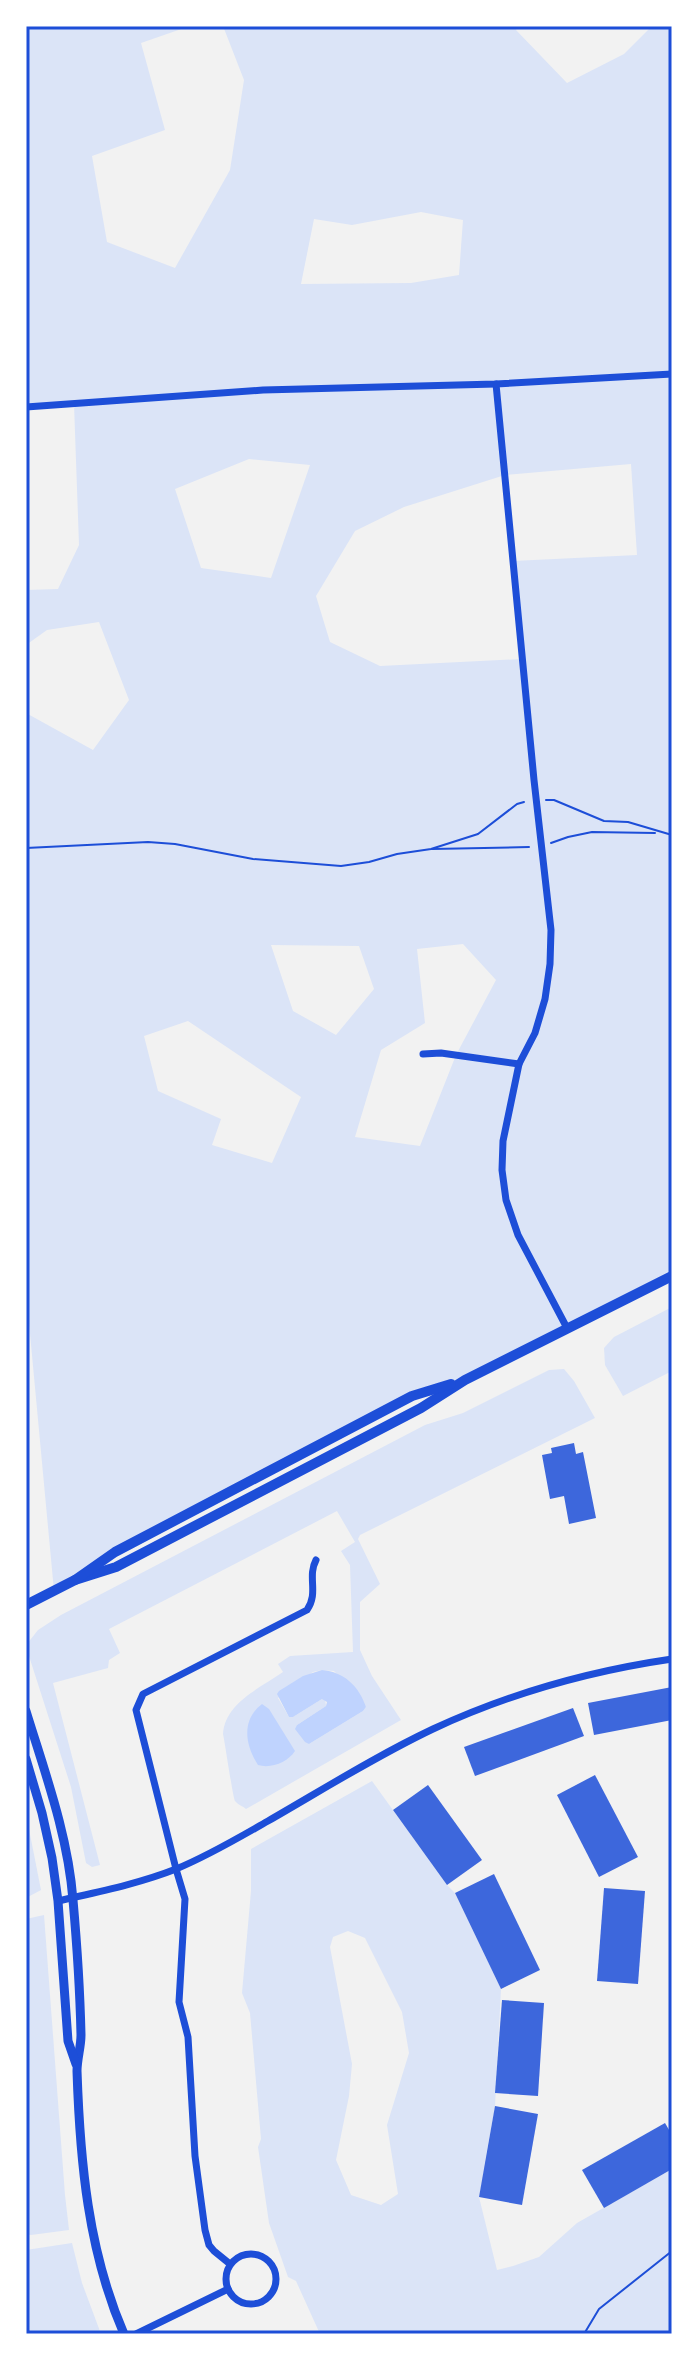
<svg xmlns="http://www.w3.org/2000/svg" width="698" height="2360" viewBox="0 0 698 2360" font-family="'Roboto Condensed',sans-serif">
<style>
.green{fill:#dbe4f7;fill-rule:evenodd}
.water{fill:#bfd3fe}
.building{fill:#3d67dc}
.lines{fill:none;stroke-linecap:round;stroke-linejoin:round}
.path{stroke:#1d4ed8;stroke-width:2}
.minor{stroke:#1d4ed8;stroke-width:7}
.tertiary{stroke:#1d4ed8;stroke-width:9}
.secondary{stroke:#1d4ed8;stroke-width:10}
.neatline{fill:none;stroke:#1d4ed8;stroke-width:3}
</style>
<rect width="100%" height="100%" fill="#f2f2f2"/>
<g class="green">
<path d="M26 26H190L141 43 165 130 92 156 107 242 175 268 230 170 244 80 223 26H518L516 30 567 83 624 54 652 26H672V1272L465 1380 412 1396 54 1591 26 1291V713L93 750 129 700 99 622 47 630 26 645V590L58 589 79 545 74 404 26 407ZM421 212 463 220 459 275 411 283 301 284 314 219 352 225ZM249 459 310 465 271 578 201 568 175 489ZM631 464 637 555 513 561 522 659 380 666 330 642 316 596 355 531 404 507 505 475ZM463 944 496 980 456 1055 420 1146 355 1137 381 1050 425 1023 417 949ZM271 945 359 946 374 989 336 1035 293 1011ZM188 1021 301 1097 272 1163 212 1145 221 1119 158 1091 144 1036Z"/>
<path d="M672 1307V1371L623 1396 605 1365 604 1348 614 1337Z"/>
<path d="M564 1369 574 1381 595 1418 360 1535 358 1539 380 1584 360 1602V1650L372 1676 401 1720 246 1809C243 1806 238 1805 235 1801 233 1798 225 1743 223 1734 225 1703 260 1688 283 1672L278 1664 290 1656 353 1652 350 1565 341 1551 355 1542 337 1511 109 1629 120 1653 109 1660 108 1668 53 1683 100 1865 92 1867 86 1863 71 1787 29 1656 27 1644 38 1630 61 1615 425 1425 463 1413 549 1370ZM322 1670 334 1671 366 1707 363 1711 309 1744 297 1725 326 1706 325 1699H322L293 1717H289L278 1698 313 1672Z"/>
<path d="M372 1781 447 1885 455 1893 501 1989 495 2106 479 2197 497 2270 513 2266 539 2257 577 2223 672 2169V2334H320L296 2281 288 2277 269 2223 258 2147 261 2139 250 2013 242 1993 251 1891V1849ZM348 1931 365 1938 402 2012 409 2053 387 2125 398 2194 381 2205 351 2195 336 2160 349 2096 352 2064 330 1947 333 1937Z"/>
<path d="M26 1814 41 1890 26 1898Z"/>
<path d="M44 1915 65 2195 69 2230 31 2235 26 2234V1919Z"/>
<path d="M72 2243 82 2283 101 2334H26V2250Z"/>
</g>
<g class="water">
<path d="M322 1670C344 1672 359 1686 366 1707L363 1711 309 1744 305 1742 295 1729 297 1725 326 1706 327 1702 322 1699 293 1717H289L277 1694 279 1691 303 1676Z"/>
<path d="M262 1704 269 1709 295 1751C288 1762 271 1769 258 1765 245 1745 241 1720 262 1704Z"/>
</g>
<g class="building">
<path d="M574 1443 576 1454 583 1452 596 1518 569 1524 564 1496 550 1499 542 1455 552 1453 551 1448Z"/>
<path d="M672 1687V1720L594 1735 588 1703Z"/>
<path d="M573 1708 584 1736 475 1776 464 1747Z"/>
<path d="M595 1775 638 1857 599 1877 557 1795Z"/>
<path d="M428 1785 482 1860 447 1885 393 1810Z"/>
<path d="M494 1874 540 1970 501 1989 455 1893Z"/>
<path d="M604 1888 645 1891 638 1984 597 1981Z"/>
<path d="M502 2000 544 2003 538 2096 495 2093Z"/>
<path d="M495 2106 538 2114 522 2205 479 2197Z"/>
<path d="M665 2123 672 2135V2169L604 2208 582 2170Z"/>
</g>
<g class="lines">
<g class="path">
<path d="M546 800H554L604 821 628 822 672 835"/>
<path d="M551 843 568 837 592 832 655 833"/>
<path d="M26 848 148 842 175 844 253 859 341 866 369 862 397 854 431 849 478 834 517 804 524 802"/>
<path d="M432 849 529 847"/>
<path d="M584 2334 599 2309 672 2251"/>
</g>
<g class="minor">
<path d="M496 384 534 780 551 930 550 964 545 999 535 1033 519 1064 503 1141 502 1170 506 1200 518 1235 567 1328"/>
<path d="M26 407 263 390 496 384 672 374"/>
<path d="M423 1054 441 1053 519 1064"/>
<path d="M58 1901C97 1892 138 1884 176 1869 208 1856 238 1838 268 1821 322 1790 376 1756 433 1729 508 1694 590 1671 672 1659"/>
<circle cx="251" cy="2279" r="25"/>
<path d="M230 2264 214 2251 209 2245 205 2230 195 2156 188 2037 179 2002 185 1899 176 1869 136 1710 143 1694 307 1610C319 1593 307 1577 316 1560"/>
<path d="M136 2334 228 2289"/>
</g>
<g class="tertiary">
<path d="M26 1711C45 1773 68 1835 73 1900 77 1945 80 1990 81 2035 81 2047 77 2059 77 2071 80 2161 88 2251 124 2334"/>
<path d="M26 1759 42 1813 52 1858 58 1901 68 2041 76 2064"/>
</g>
<g class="secondary">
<path d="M75 1580 116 1567 421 1408 465 1380 672 1276"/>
<path d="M26 1605 75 1580 115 1552 412 1396 451 1384"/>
</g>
</g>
<rect width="698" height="2360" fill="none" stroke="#ffffff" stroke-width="56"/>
<rect x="28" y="28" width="642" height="2304" class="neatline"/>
</svg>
